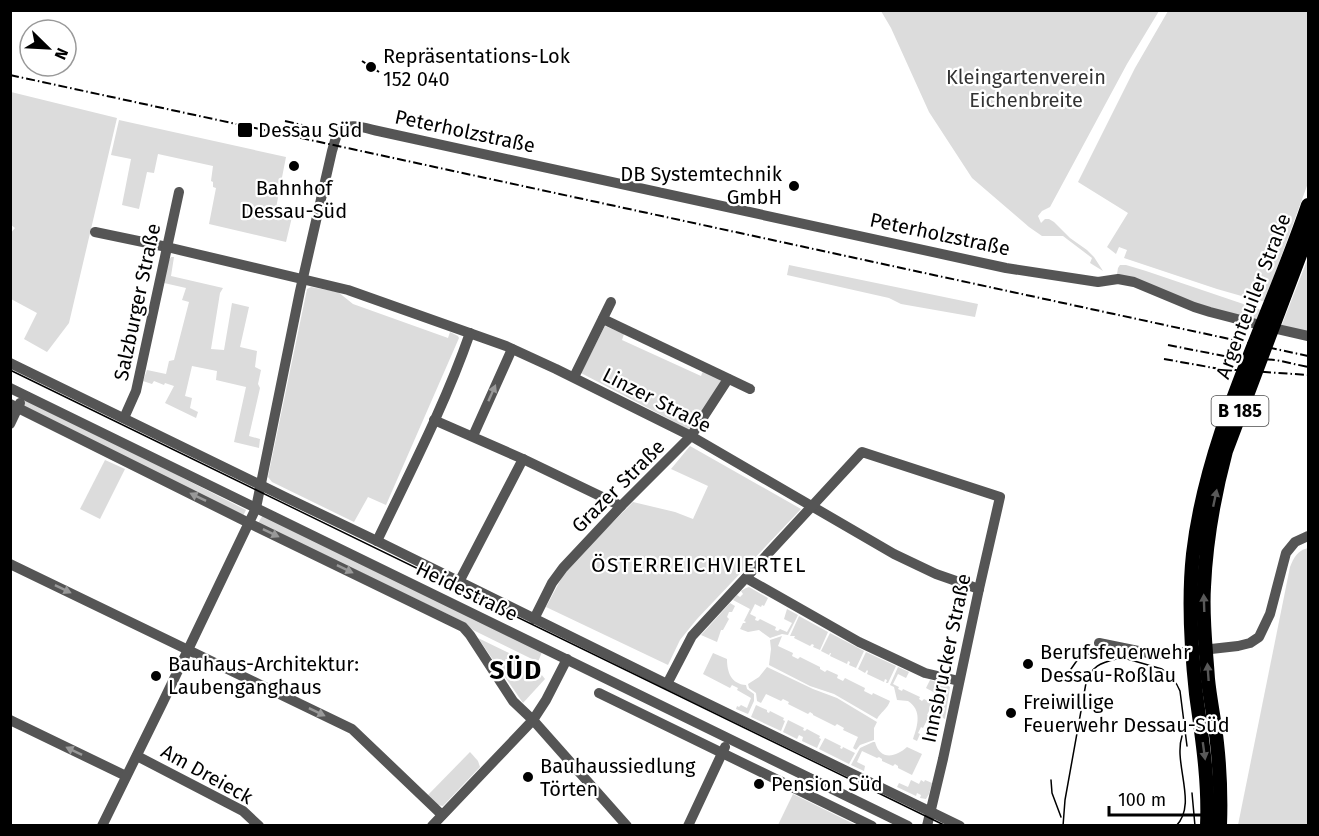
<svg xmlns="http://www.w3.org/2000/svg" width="1319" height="836" viewBox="0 0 1319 836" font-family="'Fira Sans',sans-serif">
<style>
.green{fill:#dcdcdc}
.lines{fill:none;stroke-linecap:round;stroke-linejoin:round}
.minor{stroke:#555;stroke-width:10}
.major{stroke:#000;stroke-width:14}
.tram{stroke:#000;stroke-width:1.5}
.rail{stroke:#000;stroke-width:2;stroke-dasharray:9 3 1.5 3;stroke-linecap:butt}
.oneway{fill:#999}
.oneway2{fill:#595959}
.poi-dot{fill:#000;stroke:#fff;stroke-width:2}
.labels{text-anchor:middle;stroke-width:4.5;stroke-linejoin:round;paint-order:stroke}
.shield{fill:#fff;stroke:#4c4c4c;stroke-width:1.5}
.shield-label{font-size:18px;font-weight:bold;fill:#000}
.poi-label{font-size:20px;fill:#000;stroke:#fff;text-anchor:start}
.park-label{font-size:20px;fill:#333;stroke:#fff}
.street-label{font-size:20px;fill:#000;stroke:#fff}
.neighbourhood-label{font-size:21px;letter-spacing:1.5px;fill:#000;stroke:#fff}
.district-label{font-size:26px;font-weight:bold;letter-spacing:1.5px;fill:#000;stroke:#fff}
</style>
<rect width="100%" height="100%" fill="#fff"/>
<g class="green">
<path d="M881 11H1159L1127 64 1050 207 1042 211 1038 216 1041 223 1045 219H1049L1054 222 1070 238 1087 250 1094 257 1103 271 1090 263 1092 258 1063 236H1042L1029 227 972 178 929 112 891 28Z"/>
<path d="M1168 11H1308V183L1265 301H1259L1217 289 1124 258 1127 250 1119 247 1116 254 1107 247 1128 213 1078 182 1135 68Z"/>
<path d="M11 92 117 118 69 323 47 352 24 339 37 313 11 299 10 234 15 228 10 224Z"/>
<path d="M119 120 286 157 275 213 292 217 286 242 209 224 216 188 213 187V182L211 181 213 166 158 154 154 173 147 172 139 209 122 205 131 159 111 155Z"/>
<path d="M171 257H174L171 276 223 288 220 293 211 349 224 350 232 303 249 307 240 347 257 351 255 367 261 370 258 384 260 388 249 436 260 439 259 448 234 442 246 387 216 380 217 371 192 366 185 396 192 398 190 408 198 412 196 418 165 403 174 386 165 383 164 385 154 381 152 384 143 381 147 370 166 374 169 361 174 360 189 302 182 300 186 288 164 283 168 262Z"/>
<path d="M1308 258V332L1281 327Z"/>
<path d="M789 265 978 304 975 317 901 304 889 298 787 275Z"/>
<path d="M1120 265H1126L1146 271 1261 310 1256 321 1208 308 1117 274 1118 268Z"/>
<path d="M311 287 338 292 353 304 448 338 450 332 458 336 459 338 386 505 368 497 354 522 272 482 268 477 307 289Z"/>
<path d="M605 326 624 334 622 340 701 376 703 371 717 377 721 381 692 427 688 429 581 373Z"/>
<path d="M25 398 246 510 243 516 22 406Z"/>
<path d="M690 446 801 509 697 619 680 640 668 665 546 607 567 568 633 502 675 512 693 519 708 486 671 469Z"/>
<path d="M105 460 125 469 100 519 80 509Z"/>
<path d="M263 515 542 652 538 662 473 630 462 621 258 523Z"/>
<path d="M1308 548V825H1238L1290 567C1294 557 1297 551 1308 548Z"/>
<path d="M749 587 768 598 764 606 762 605 761 607 755 604 750 614 756 617 755 620 758 621 760 619 776 627 775 630 778 631 780 629 787 632 792 623 784 619 787 609 798 615 788 635 782 634 770 638 759 630 748 632 740 629 743 623H745L746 622 744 621 750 609 733 600 737 595 740 597 743 594 741 591 746 588Z"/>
<path d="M730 603 735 606 732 612H729L727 617 729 619 723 630H721L717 642 701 635Z"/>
<path d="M799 616 828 632 820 650 813 647 814 645 812 644 810 646 794 638 795 636H790Z"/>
<path d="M830 633 864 651 856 668 849 665 850 662 848 661 847 664 830 656 831 653H830L829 655 821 651Z"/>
<path d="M782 636 778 646 793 653 792 656 798 659 800 657 820 667V669L825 672 827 670 838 675 837 678 843 681 845 678 865 688 864 691 872 695 873 693 888 700 890 701C888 708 880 713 877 719L834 694 810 686 769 665 771 649 770 640Z"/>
<path d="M478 638 534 665 545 679 523 703Z"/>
<path d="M866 652 896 666 888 683H886L887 680 885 679 884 682 867 674 868 671 867 670 865 673 858 669Z"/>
<path d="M713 653 727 659C727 672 731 684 746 685L747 689 754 694V701L748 714 736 709 737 706 739 707 741 705 747 708 751 698 737 690 738 688 732 685 730 688 703 674Z"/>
<path d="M767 667 813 689 837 698 877 722 874 728V740L860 745 856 750 853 748 858 737 843 730 844 728 837 724 835 726 813 715V714L810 712 808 714 788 704 789 702 783 699 781 701 766 694 761 703 757 701 756 693 749 688 748 684 759 677Z"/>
<path d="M898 667 909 672 906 678 898 674 893 684 899 687 898 689 902 691 903 689 920 697 919 699 922 701 924 699 930 702 935 693 926 688 930 680 947 685 950 687 945 719 941 717 945 708 935 704 932 710 930 709 927 715 929 716 923 728 921 727 918 733 920 734 917 741 913 739C918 725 922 710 908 701L897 700 894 687 890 685Z"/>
<path d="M756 705 767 710V712L769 713 770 711 784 718 783 720 785 721 781 731 751 717Z"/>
<path d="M788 720 804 728 803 730 805 731 807 729 820 736 819 738 821 739 817 748 802 741 803 737 799 735 797 739 783 732Z"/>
<path d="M825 738 841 746 840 748 842 749 843 747 855 753 849 764 819 749Z"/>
<path d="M873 742H875C880 761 896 757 907 747L922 754 912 775 898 768V766L895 764 893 766 882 761V759L879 757 877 758 862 751 857 762 865 766 864 771 851 765 860 748Z"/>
<path d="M470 752 478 761 480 767 443 806 437 805 427 796Z"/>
<path d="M911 780 919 784 921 780 924 782 925 780 932 783 929 794 926 799 920 798 921 795 917 793 916 796 897 787 899 783 908 787Z"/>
<path d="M793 794 856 825H778Z"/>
</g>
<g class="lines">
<g class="minor">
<path d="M95 232 167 247 348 290 506 346 556 369 691 436 894 554 936 574 979 589"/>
<path d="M603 319 750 389"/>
<path d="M10 363 287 498 377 541 667 684 960 826"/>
<path d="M574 377 611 302"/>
<path d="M10 388 908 826"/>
<path d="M10 404 257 527 463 627 470 635 513 701 533 720 627 826"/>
<path d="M124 418 136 391 179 192"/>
<path d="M434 420 523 459 621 506"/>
<path d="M10 424 20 403"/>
<path d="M473 436 512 349"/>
<path d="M377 541C410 472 445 405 470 333"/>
<path d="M10 564 352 729 442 815"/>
<path d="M746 578 859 642 925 673 959 681"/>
<path d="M459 582 523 459"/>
<path d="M534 619 552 583 563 568 621 506 691 436 728 379"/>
<path d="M1099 643 1153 654 1175 653 1238 646 1250 643 1259 637 1270 614 1286 553 1295 542 1308 536"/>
<path d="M667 684 692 636 862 452 1000 497 979 589 943 759 927 826"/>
<path d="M599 693 872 826"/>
<path d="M10 720 126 776"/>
<path d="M137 756 243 811 259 826"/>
<path d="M102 826 162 704 256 508 300 291 332 151C334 145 335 137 339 132 347 121 368 129 378 131L1006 268 1098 282 1118 279 1134 282 1194 307 1210 312 1268 327 1308 336"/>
<path d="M432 826 533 720 546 700 567 659"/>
<path d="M688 826 725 747"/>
</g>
<g class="major">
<path d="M1207 826C1209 781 1202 738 1196 694 1191 648 1188 600 1193 554 1207 432 1269 320 1308 205"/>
<path d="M1220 826C1221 798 1220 770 1217 743 1215 722 1210 700 1208 679 1206 649 1202 617 1204 587 1206 541 1214 496 1226 451L1308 234"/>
</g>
<g class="tram">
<path d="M10 370 946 826"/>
<path d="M1068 681 1071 669 1078 659 1093 652H1103L1162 669C1171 675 1176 681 1180 691L1187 746"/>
<path d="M1051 780 1052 793 1061 817"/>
<path d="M1192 793 1195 826"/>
<path d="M1063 826 1065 800 1086 683C1092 666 1100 663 1116 659"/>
<path d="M1107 826H1121"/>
<path d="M1176 826C1198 804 1173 764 1182 736"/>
</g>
<g class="rail">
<path d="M362 61 379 72"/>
<path d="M10 75 1308 356"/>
<path d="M285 121 306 126"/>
<path d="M1168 345 1224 356 1276 360 1308 367"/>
<path d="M1164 359 1220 369 1308 375"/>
</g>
</g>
<defs><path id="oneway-solid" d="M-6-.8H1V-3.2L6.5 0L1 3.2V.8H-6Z" transform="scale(1.5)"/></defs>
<g class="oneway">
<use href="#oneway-solid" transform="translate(492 393) rotate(-66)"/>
<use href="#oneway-solid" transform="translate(198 497) rotate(-154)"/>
<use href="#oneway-solid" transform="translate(271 533) rotate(26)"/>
<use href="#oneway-solid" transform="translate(345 569) rotate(26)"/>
<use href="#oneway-solid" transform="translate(63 589) rotate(26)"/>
<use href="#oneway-solid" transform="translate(317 712) rotate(26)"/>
<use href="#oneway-solid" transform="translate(74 751) rotate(-154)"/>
</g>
<g class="oneway2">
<use href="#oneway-solid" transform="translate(1215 498) rotate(-78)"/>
<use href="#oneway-solid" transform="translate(1204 603) rotate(-92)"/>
<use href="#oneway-solid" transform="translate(1208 672) rotate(-94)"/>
<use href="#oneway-solid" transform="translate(1204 751) rotate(82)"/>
</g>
<g class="poi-dot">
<circle cx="371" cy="67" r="6"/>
<rect x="237" y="122" width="16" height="16" rx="3"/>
<circle cx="294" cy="166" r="6"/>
<circle cx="794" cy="186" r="6"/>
<circle cx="1028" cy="664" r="6"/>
<circle cx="156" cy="676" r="6"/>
<circle cx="1011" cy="713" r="6"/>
<circle cx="528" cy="777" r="6"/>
<circle cx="759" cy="784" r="6"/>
</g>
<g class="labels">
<rect class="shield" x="1211.5" y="396" width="57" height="30" rx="4.5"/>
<g class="shield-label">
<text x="1240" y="417">B 185</text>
</g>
<g class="poi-label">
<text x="383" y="63">Repräsentations-Lok<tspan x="383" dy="23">152 040</tspan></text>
<text x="258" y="137">Dessau Süd</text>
<text x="782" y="181" text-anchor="end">DB Systemtechnik<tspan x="782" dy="23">GmbH</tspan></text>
<text x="294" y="195" text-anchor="middle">Bahnhof<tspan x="294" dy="23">Dessau-Süd</tspan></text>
<text x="1040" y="659">Berufsfeuerwehr<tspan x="1040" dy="23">Dessau-Roßlau</tspan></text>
<text x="168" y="671">Bauhaus-Architektur:<tspan x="168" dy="23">Laubenganghaus</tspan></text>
<text x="1023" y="709">Freiwillige<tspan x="1023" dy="23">Feuerwehr Dessau-Süd</tspan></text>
<text x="540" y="773">Bauhaussiedlung<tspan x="540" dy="23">Törten</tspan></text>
<text x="771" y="791">Pension Süd</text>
</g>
<g class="park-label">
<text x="1026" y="84">Kleingartenverein<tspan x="1026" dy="23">Eichenbreite</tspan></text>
</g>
<g class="street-label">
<text transform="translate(465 131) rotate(12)" y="7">Peterholzstraße</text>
<text transform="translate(940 234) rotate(12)" y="7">Peterholzstraße</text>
<text transform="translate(1253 296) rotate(-69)" y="7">Argenteuiler Straße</text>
<text transform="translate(137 302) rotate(-78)" y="7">Salzburger Straße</text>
<text transform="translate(657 400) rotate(27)" y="7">Linzer Straße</text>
<text transform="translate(618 486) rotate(-45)" y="7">Grazer Straße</text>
<text transform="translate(467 591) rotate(26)" y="7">Heidestraße</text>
<text transform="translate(946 658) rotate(-78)" y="7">Innsbrucker Straße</text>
<text transform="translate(207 774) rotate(29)" y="7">Am Dreieck</text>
</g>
<g class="neighbourhood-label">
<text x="699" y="572">ÖSTERREICHVIERTEL</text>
</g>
<g class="district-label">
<text x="516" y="679">SÜD</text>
</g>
</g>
<rect width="1319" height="836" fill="none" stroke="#000000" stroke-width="24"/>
<g transform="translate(48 48) rotate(114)"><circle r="28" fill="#ffffff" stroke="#999999" stroke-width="1.5"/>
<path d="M0-4.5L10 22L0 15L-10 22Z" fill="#000000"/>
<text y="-9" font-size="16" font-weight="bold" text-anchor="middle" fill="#000000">N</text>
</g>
<path d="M1109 806v9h114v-9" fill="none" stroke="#000000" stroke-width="3"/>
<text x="1118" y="806" font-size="18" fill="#000000" stroke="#ffffff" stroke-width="4.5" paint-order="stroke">100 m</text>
</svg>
